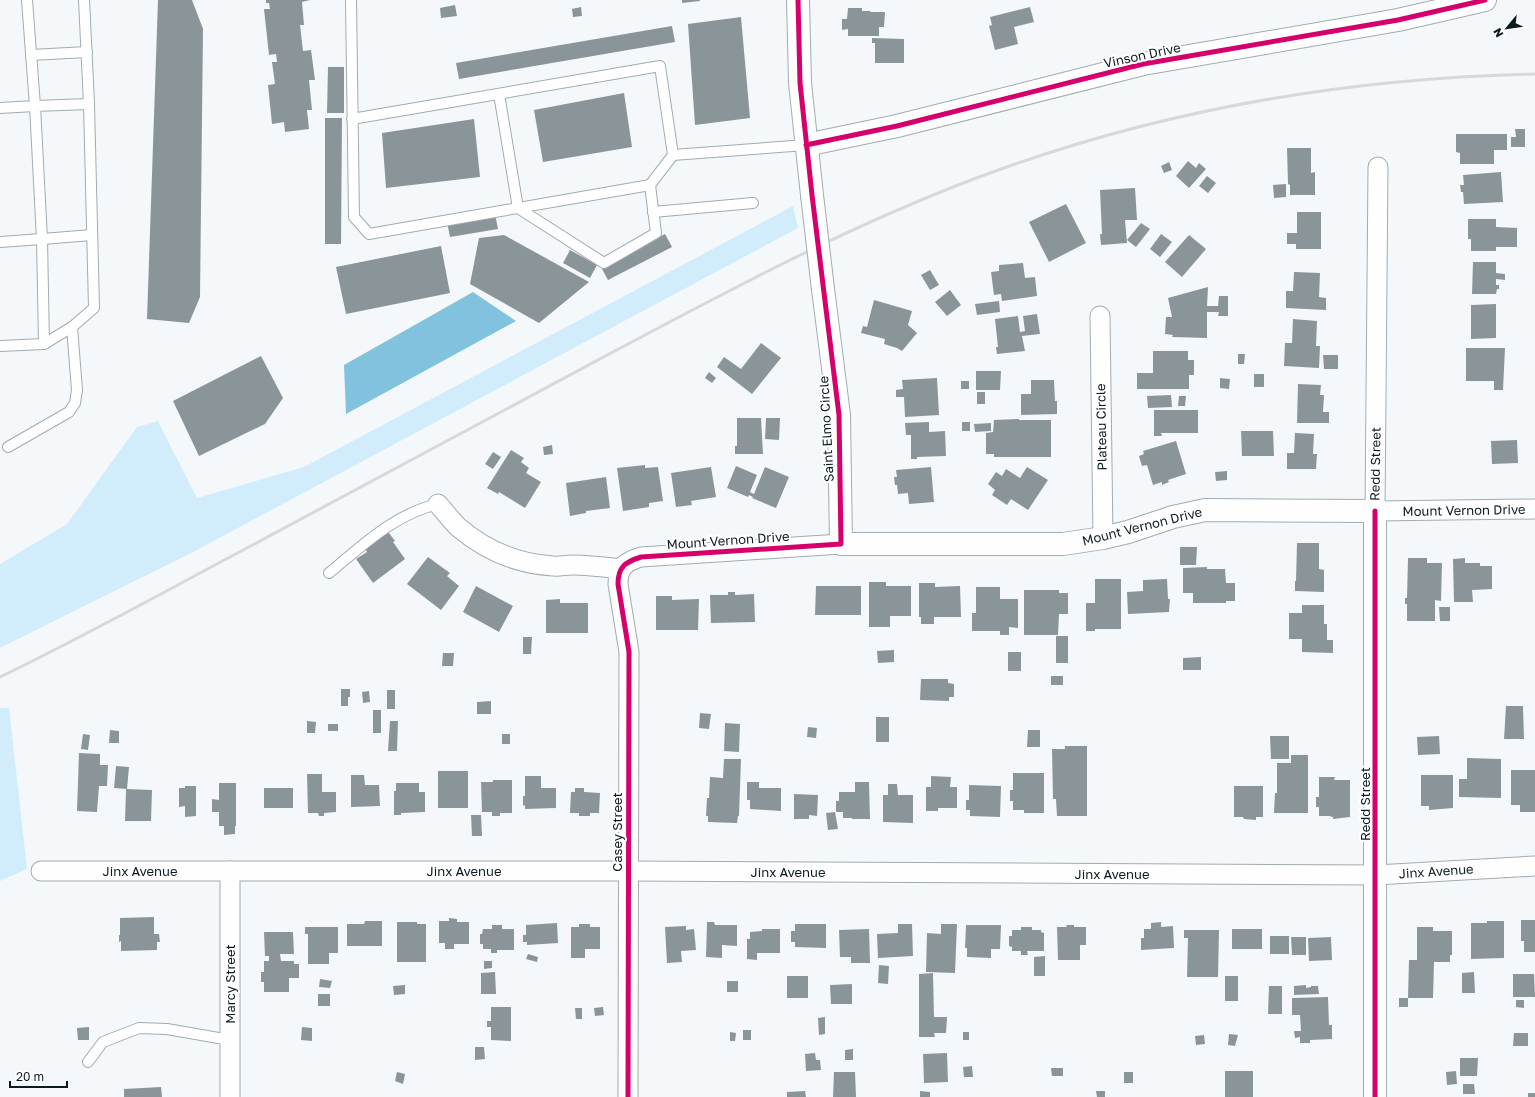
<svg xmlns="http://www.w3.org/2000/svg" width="1535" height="1097" viewBox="0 0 1535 1097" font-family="'Golos Text',sans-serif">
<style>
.green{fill:#d1edfb}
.water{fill:#81c3de}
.building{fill:#8a959a}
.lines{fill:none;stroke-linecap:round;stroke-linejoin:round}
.lane-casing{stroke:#a2abaf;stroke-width:12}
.street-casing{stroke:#a2abaf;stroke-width:21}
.secondary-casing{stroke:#a2abaf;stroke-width:24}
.lane{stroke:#fefefe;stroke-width:10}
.street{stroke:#fefefe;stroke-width:19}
.secondary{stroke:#fefefe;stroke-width:22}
.rail{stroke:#d6d8d9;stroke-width:3}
.secondary-bridge-casing{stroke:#a2abaf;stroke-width:24;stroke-linecap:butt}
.secondary-bridge{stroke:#fefefe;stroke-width:22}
.cycleway-casing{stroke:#fff;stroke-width:8}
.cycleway{stroke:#d6006c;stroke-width:5}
.labels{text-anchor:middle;stroke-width:4;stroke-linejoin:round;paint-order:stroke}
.street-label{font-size:13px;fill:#0c1b21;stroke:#fff}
</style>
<rect width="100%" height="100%" fill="#f5f8fa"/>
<g class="green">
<path d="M793 206 798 228 195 551 0 648V564L67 524 137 427 158 421 197 498 304 467Z"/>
<path d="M0 708H9L27 869 0 881Z"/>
</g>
<path class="water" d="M473 292 516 321 346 414 344 365Z"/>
<g class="building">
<path d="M158 0H192L203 29 200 297 189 323 147 319Z"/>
<path d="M266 0H310L302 2 304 25H300L303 51 311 50 315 80H309L312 110H307L309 129 285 132 284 122 272 124 268 85 275 84 272 62H277L276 54 269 55 264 9H270L269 3H266Z"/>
<path d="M682 0H700V1L682 3Z"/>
<path d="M455 5 457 16 441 18 440 8Z"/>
<path d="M581 7 582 16 573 17 572 9Z"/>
<path d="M1030 7 1034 22 1014 27 1018 44 995 50 989 26 992 25 990 17Z"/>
<path d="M848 8H862V11H871L870 12H885L884 27H879V36H848V29L842 30V19H847Z"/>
<path d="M741 17 750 118 695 125 688 24Z"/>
<path d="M672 26 675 42 459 79 456 63Z"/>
<path d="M872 38 904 39V63H875V43H872Z"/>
<path d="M328 67H344V113H327Z"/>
<path d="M624 93 632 147 543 162 534 110Z"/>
<path d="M325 118H342L341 244H325Z"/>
<path d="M474 119 480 177 386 188 382 133Z"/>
<path d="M1515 129H1525V147H1511V137H1516Z"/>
<path d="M1456 134H1507V150H1494V164H1460V153L1456 152Z"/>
<path d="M1287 148H1311V173L1315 172V195H1290V185L1288 184Z"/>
<path d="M1188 161 1196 168 1199 163 1206 169 1189 188 1176 176Z"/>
<path d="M1169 162 1172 170 1164 173 1161 166Z"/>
<path d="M1501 172 1503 202 1464 204 1463 192H1461L1460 185H1464L1463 175Z"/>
<path d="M1207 176 1216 183 1208 193 1199 186Z"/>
<path d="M1286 184V197L1274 198 1273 185Z"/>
<path d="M1135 188 1137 220H1125L1127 243 1101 245 1100 234H1102L1100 190Z"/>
<path d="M1066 204 1086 243 1049 262 1029 222Z"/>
<path d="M1297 212H1321V249H1296V244H1287V233H1297Z"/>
<path d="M495 214 498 229 450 237 447 222Z"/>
<path d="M1468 219H1496V227L1517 228V247H1496V251H1471V239H1468Z"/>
<path d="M1141 223 1150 229 1136 247 1127 240Z"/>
<path d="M665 234 672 247 608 280 601 267Z"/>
<path d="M1161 234 1172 242 1160 257 1150 249Z"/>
<path d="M504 235 589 282 539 323 470 284 479 238Z"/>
<path d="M1189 235 1206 249 1182 277 1165 262Z"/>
<path d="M441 246 450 293 346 314 336 267Z"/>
<path d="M570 250 597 265 590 278 563 263Z"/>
<path d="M1473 262H1496V273L1505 274V280L1496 279V285H1499V289H1497L1496 294H1472Z"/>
<path d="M1023 263 1025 278 1035 277 1037 296 1002 301 1001 294 994 295 991 272 999 271V265Z"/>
<path d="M930 270 939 285 930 290 921 275Z"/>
<path d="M1294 272 1320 273 1319 297 1326 298V310L1286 308V291H1293Z"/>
<path d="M1208 287 1207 306H1218L1219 296H1228V316H1218L1219 312H1207V338L1172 337 1173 335 1165 334 1166 317H1172L1168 298Z"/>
<path d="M950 290 961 305 947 316 935 302Z"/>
<path d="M874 300 912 311 908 325 917 333 902 351 897 348 884 344 885 339 861 333 863 326 867 327Z"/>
<path d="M999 301 1000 312 977 315 975 304Z"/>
<path d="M1496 304V338L1471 339V305Z"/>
<path d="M1037 314 1040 334 1022 336 1025 351 997 354 996 347H998L995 319 1018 316 1020 332 1025 331 1023 316Z"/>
<path d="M1293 319 1317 321 1316 346H1320L1319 368 1284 366 1285 343H1292Z"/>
<path d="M761 343 781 358 752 394 717 367 724 357 741 369Z"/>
<path d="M1466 348H1505L1503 390H1494V381H1466Z"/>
<path d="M1153 351H1188V360H1194V375H1189V389H1137V373H1153Z"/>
<path d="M1238 354H1245L1244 364H1238Z"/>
<path d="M1323 355H1338V369H1324Z"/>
<path d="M261 356 283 398 265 424 199 456 173 401Z"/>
<path d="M976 371H1001L1000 390H976Z"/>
<path d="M709 372 716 378 712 383 705 378Z"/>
<rect x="1254" y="374" width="10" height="13"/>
<path d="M937 378 939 415 905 417 904 397H896V390L903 389 902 380Z"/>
<path d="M1220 378 1230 379 1229 389 1220 388Z"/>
<path d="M1031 380H1054L1055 401H1057V414L1021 415V394H1031Z"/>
<rect x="961" y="381" width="8" height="8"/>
<path d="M1298 384 1321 385 1320 395H1324L1323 412H1329V423H1297Z"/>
<rect x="977" y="392" width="8" height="12"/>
<path d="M1171 395 1172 407 1148 408 1147 396Z"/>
<path d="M1179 396H1186L1185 406H1178Z"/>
<path d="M1154 410H1198V433H1161L1162 436H1154Z"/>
<path d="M737 418H761L763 454H735V446H737Z"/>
<path d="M766 418H780L779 440 765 439Z"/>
<path d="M1019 419V420H1051V457H994V454H986V433L993 432 994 420Z"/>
<path d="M929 422V432L945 431 946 456 917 457V459H911V435H906L905 423Z"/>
<rect x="962" y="422" width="8" height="9"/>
<path d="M991 423V431L975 432 974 424Z"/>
<path d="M1241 431H1273L1274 456H1242Z"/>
<path d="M1295 433 1314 434 1313 454H1317L1316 469H1287V453H1294Z"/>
<path d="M1517 440 1518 463 1492 464 1491 441Z"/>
<path d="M1176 441 1186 474 1168 480 1169 482 1162 485V482L1153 485 1147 465 1142 466 1139 456 1144 454 1143 451Z"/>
<path d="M552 445 553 454 544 455 543 447Z"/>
<path d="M511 450 524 458 521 462 529 468 526 473 541 482 525 508 499 492 498 494 487 488Z"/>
<path d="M493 452 501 457 493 469 485 464Z"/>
<path d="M645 465V468L658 467 663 501 649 503V507L623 511 617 468Z"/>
<path d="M736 466 757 475 750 492 754 494 765 467 789 477 776 508 752 498 753 497 749 495 748 497 727 488Z"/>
<path d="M711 467 716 497 691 501 692 505 676 507 671 473Z"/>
<path d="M931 467 934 502 909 504 908 493 898 494 897 485H895L894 477H897L896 470Z"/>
<path d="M1027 467 1048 480 1028 510 1011 499 1007 505 992 495 995 490 988 484 996 472 1002 476 1006 469 1020 478Z"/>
<path d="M1227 471V480L1216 481 1215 472Z"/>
<path d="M606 477 610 508 586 511V513L570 516 566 483Z"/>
<path d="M386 529 395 541 393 542 405 559 373 583 356 559 367 552 365 549 367 548 365 544Z"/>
<path d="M1297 543H1319V569L1324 570V592L1295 591V581H1296Z"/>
<path d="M1180 547H1197L1196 565H1180Z"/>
<path d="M428 557 450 573 447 576 459 586 441 610 407 584Z"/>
<path d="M1408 558H1427V563H1442L1441 601 1435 600V621H1407V604H1405V598H1407Z"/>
<path d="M1465 558V563H1480V566H1492V589L1472 590 1473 602H1454L1453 559Z"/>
<path d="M1207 567V569H1225L1226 583H1235V601H1226V603H1193V593H1183V568Z"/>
<path d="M1095 579H1121V629H1095V631H1086V603H1095Z"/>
<path d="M1167 579 1168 599H1170L1169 612 1128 614 1127 592 1143 591V580Z"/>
<path d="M869 582H886V586H911V616H890V627H869Z"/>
<path d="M919 583H935V587L960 586 961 617H934V624H921V617H919Z"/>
<path d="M476 586 513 606 499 632 463 612Z"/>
<path d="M816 586H861V615H815Z"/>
<path d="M976 587H1000V599H1018V628L1009 627V635H1000V631H972V613H976Z"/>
<path d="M1024 590H1059V593H1068V614H1059L1058 635H1024Z"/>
<path d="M728 592H735V595L754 594 755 622 711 623 710 595H728Z"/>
<path d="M656 596H672V600L699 599 698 630H656Z"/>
<path d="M560 599V603H588V633H546V600Z"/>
<path d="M1302 605H1324V624H1327V640H1333V653L1302 652V639H1289V613H1302Z"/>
<path d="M1439 607H1450V621H1440Z"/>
<rect x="1056" y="636" width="12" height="27"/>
<path d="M523 637H532L531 654H523Z"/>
<path d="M894 650V662L878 663 877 651Z"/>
<rect x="1008" y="652" width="13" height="19"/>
<path d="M443 653H454L453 666H442Z"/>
<path d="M1201 657V670H1183V658Z"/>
<rect x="1051" y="676" width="12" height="9"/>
<path d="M921 679H948V683L954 684V697H949V701L920 700Z"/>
<path d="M341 689H350V697H348V706H341Z"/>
<rect x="387" y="690" width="8" height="19"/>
<path d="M369 691 370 702 363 703 362 692Z"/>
<path d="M491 701V714H477V702Z"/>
<path d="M1506 706H1523L1524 739H1504Z"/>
<rect x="373" y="710" width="8" height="23"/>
<path d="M700 713 711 714 709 729 699 728Z"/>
<rect x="876" y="717" width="13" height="25"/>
<path d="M307 721 316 722 315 733H307Z"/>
<path d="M390 721H398L397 751H388Z"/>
<path d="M725 723 740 724 739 752 724 751Z"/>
<rect x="328" y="724" width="10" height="7"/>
<path d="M808 727 817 728 816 738 807 737Z"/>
<path d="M110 730 119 731V743H109Z"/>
<path d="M1028 730H1040V747H1027Z"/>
<path d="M83 734 90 735 88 750 81 749Z"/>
<rect x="502" y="734" width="8" height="10"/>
<path d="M1270 736H1289V759H1271Z"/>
<path d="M1439 736 1440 754 1418 755 1417 737Z"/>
<path d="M1065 746H1087V816H1057L1056 799H1053L1052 749H1065Z"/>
<path d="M79 753 100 754V765H108L107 786H99L97 812 77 811Z"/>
<path d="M1291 755H1308V813H1274L1275 793H1277V763H1291Z"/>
<path d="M1467 758 1501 759V798L1459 797V779H1467Z"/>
<path d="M724 759H741L739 816H738L737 823 708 822V816H706L707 798H709L710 777 723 778Z"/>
<path d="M116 766 129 767 127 789 114 788Z"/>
<path d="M1511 770H1535V812H1520V805H1511Z"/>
<rect x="438" y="771" width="30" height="37"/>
<path d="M1013 773H1044V813H1024V810H1013V801H1010V790H1013Z"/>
<path d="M307 774H322V792H336V812L324 813V816H319L318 813H308Z"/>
<path d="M351 775H364L365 785H379L380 806 351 807Z"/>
<path d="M1421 775H1453V808L1429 810V806H1421Z"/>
<path d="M525 776H541V788H556V808L525 809V805L523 806V796H525Z"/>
<path d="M931 776 951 777 950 787H957V808H938V811H926V787H931Z"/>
<path d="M1319 777H1335L1334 780H1350V817L1333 819V817L1329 816H1319V807H1316V797H1319Z"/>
<path d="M493 780H512V813H500V816H492V812H482L481 782H493Z"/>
<path d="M747 782H759V788H781V811L750 809V800H747Z"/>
<path d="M855 782H869L870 819H852V818H843V812H836V801H839V792H855Z"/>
<path d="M219 783H236V826H235V834L224 835V826H219V812H212V799L219 800Z"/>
<path d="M396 783H419V792H425V812L401 813V815H394V791H396Z"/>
<path d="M888 784H897L898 795H913V823L883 822V795H888Z"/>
<path d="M969 785 1001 786 1000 817 970 816V810H966V800H969Z"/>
<path d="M185 786H196V816L185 817V806L179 807V788H185Z"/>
<path d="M1234 786H1263V817H1256V820L1244 819 1243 817H1234Z"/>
<rect x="264" y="788" width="29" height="20"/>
<path d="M575 788H584V792L600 793 599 813H590V816H579V813H570L571 792H575Z"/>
<path d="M126 789 152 790 151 821H125Z"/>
<path d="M794 794 818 795 817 816 809 815V819H794Z"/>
<path d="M835 812 838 829 828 830 826 813Z"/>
<path d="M471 815H481L482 836H472Z"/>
<path d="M154 917V934H159L160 942H157V950L121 951V941L119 942V935H120V918Z"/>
<path d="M449 918 457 919V922H469V944H454V949H445V943H439V921H449Z"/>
<path d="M1521 920H1535V952H1524V941H1521Z"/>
<path d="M365 921H382V946H347V924H364Z"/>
<path d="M1487 921H1504V958L1471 959V923H1487Z"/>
<path d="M397 922H417V924H426V962H397Z"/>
<path d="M707 922H714L715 925H737V946L722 945V958L706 957Z"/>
<path d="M1161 922V927L1173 926 1174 948 1141 950V938H1144V929H1151V923Z"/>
<path d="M557 923 558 943 527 945V942H523V935H526V925Z"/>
<path d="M579 924H590V927H600V949H585V958H571V927H579Z"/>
<path d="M795 924H826V948L795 947V942H791V931H795Z"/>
<path d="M898 924H912L913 956 878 958 877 934 898 933Z"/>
<path d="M941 924H957L955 973 926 972 927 933 941 934Z"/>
<path d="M492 925H502V929H514V950H497V953H491V949H483V944H480V934H482L483 929H492Z"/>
<path d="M966 925H1001L1000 949H991V958L967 957V948H965Z"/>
<path d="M1066 925H1074V927H1086V945H1080V960H1058L1057 927H1067Z"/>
<path d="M686 926V930L694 929 696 950 681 951 682 962 667 963 665 927Z"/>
<path d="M305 927H338V953H329V964H308V934H305Z"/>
<path d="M1021 927H1032V930H1041V932L1044 933V951H1027L1028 955H1021V951H1012V947L1009 946V936H1012V930H1021Z"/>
<path d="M1417 927H1433V931H1452V955H1450V962H1434L1433 998H1408L1409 960H1417Z"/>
<path d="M762 929H780V953H757V960L747 959V939H750V932L762 931Z"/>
<path d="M869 929 870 963H851V957H840L839 930Z"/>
<rect x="1232" y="929" width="30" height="20"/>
<path d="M1184 930H1219L1218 977H1187L1188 938H1184Z"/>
<path d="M264 932H293L294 954H280L281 961H294V964H299V978H289V992H264V982H261V972H264V961H269V956H265Z"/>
<rect x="1270" y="936" width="19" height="18"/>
<path d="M1291 937H1306V955H1292Z"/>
<path d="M1331 937 1332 960 1309 961 1308 938Z"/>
<path d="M528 954 538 957 537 962 526 959Z"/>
<path d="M1045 956V976H1034V957Z"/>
<path d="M484 961H492V968L484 969Z"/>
<path d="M879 965 889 966 888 984 878 983Z"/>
<path d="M495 972 496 994H481V973Z"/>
<path d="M1474 972 1475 993H1462V973Z"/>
<path d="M933 973 934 1017H947L946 1033H934L935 1037H919V974Z"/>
<path d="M1513 974H1534L1535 997H1513Z"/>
<rect x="787" y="976" width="21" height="22"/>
<rect x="1225" y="976" width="13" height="25"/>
<path d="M320 979 332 981 330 988 319 987Z"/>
<rect x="727" y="981" width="11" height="11"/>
<path d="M852 984V1004H831L830 985Z"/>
<path d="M405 985V994L394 995 393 986Z"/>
<path d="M1306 985V988L1311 987V986H1318L1319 994 1294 995V986Z"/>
<path d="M1269 986H1282V1014H1268Z"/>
<rect x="318" y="994" width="12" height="12"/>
<path d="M1328 997 1329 1025H1332V1039L1310 1040V1043H1300V1037L1295 1038 1294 1031H1301L1300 1015H1292V998Z"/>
<rect x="1399" y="998" width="9" height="9"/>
<path d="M1516 1000H1524V1008L1516 1007Z"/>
<path d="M491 1007H511V1041L491 1040V1027H487V1021H491Z"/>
<path d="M603 1007 604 1015 595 1016 594 1008Z"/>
<path d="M575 1008H582V1019H576Z"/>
<path d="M825 1017V1034L819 1035 818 1018Z"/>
<path d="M89 1027V1040H78L77 1028Z"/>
<path d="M302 1027 312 1028V1041L301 1040Z"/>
<rect x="743" y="1030" width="8" height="10"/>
<path d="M730 1032 736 1033 735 1041H730Z"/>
<rect x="963" y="1032" width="6" height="8"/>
<path d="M1514 1033H1528V1046H1513Z"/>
<path d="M1229 1034 1238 1035 1235 1046 1228 1045Z"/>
<path d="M1204 1035 1205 1044 1196 1045 1195 1036Z"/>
<path d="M475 1047H484L485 1059 475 1060Z"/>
<path d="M853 1049V1060H845V1050Z"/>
<path d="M815 1053 816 1060H820L821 1070 806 1071 805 1054Z"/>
<path d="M947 1053 948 1082 924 1083 923 1054Z"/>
<path d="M1460 1058H1478L1477 1076H1460Z"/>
<path d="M972 1066 973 1077H964L963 1067Z"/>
<path d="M1051 1068H1063V1076H1052Z"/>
<rect x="1225" y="1071" width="28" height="26"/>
<path d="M1456 1071 1457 1084 1447 1085 1446 1072Z"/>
<path d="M397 1072 405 1074 403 1084 395 1081Z"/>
<path d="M834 1072H855L856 1097H833Z"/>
<rect x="1124" y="1072" width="9" height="11"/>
<path d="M1463 1084H1474L1475 1094H1463Z"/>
<path d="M161 1087 162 1097H124V1089Z"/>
<path d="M805 1091 806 1097H787V1092Z"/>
<path d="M920 1091 930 1092V1097H920Z"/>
<path d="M1096 1091H1105V1097H1097Z"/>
<rect x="1528" y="1093" width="7" height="4"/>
</g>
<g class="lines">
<defs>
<g id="lane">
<path d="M351 0 354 217 369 234 650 185 673 155 660 66 352 119"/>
<path d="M31 55 87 52"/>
<path d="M499 94 518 208 604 263 656 233 650 185"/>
<path d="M0 108 35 106 27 0"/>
<path d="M673 155 806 145"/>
<path d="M653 212 753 203"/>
<path d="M0 242 42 239 35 106 89 104"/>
<path d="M44 344 42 239 92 235"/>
<path d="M0 346 44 344 72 327 94 308 89 104 84 0"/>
<path d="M8 447 69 412 75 403 77 390 72 327"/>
<path d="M329 573C362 546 394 514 438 504"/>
<path d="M88 1062 103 1042 139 1028 167 1029 230 1040"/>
</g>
<g id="street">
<path d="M1378 167 1375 511 1535 509"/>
<path d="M1100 316 1103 538"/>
<path d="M438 504C445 512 451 520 458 527 485 550 518 564 553 566 559 567 565 565 572 565 588 565 604 567 621 569"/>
<path d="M41 871H628L1376 875 1535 866"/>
<path d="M230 1097V871"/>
<path d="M628 1097 629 652 618 584C618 567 625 562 641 557L841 544"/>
</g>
<g id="secondary">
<path d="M798 0 800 83 812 195"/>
<path d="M806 145 897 126 1143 64 1398 20 1485 0"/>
<path d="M823 289 839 415 841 544H1063L1103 538 1128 532 1173 517 1205 510 1375 511V1097"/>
</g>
</defs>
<use href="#lane" class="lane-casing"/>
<use href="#street" class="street-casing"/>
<use href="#secondary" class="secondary-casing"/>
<use href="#lane" class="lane"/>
<use href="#street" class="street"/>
<use href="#secondary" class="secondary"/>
<path class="rail" d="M0 677C83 637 164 592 245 549 373 481 501 411 630 343 750 279 872 215 1001 169 1172 108 1354 78 1535 74"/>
<defs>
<path id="secondary-bridge" d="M812 195 823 289"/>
</defs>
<use href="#secondary-bridge" class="secondary-bridge-casing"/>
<use href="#secondary-bridge" class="secondary-bridge"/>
<defs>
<g id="cycleway">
<path d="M806 145 897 126 1143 64 1398 20 1485 0"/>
<path d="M1375 511V1097"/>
<path d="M628 1097 629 652 618 584C618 567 625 562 641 557L841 544 839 415 812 195 800 83 798 0"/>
</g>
</defs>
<use href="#cycleway" class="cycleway-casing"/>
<use href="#cycleway" class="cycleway"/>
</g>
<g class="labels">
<g class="street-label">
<text transform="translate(1142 55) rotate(-12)" y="5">Vinson Drive</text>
<text transform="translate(1101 427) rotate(-91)" y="5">Plateau Circle</text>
<text transform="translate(826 429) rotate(-93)" y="5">Saint Elmo Circle</text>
<text transform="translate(1375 464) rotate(-89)" y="5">Redd Street</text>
<text transform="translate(1464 510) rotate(-1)" y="5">Mount Vernon Drive</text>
<text transform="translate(1142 526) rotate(-14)" y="5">Mount Vernon Drive</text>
<text transform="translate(728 540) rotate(-4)" y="5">Mount Vernon Drive</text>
<text transform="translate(1365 804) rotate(-90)" y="5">Redd Street</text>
<text transform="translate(617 832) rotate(-90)" y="5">Casey Street</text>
<text x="140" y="876">Jinx Avenue</text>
<text x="464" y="876">Jinx Avenue</text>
<text transform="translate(1436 871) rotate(-4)" y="5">Jinx Avenue</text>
<text x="788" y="877">Jinx Avenue</text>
<text x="1112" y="879">Jinx Avenue</text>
<text transform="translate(230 984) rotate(-90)" y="5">Marcy Street</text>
</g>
</g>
<g transform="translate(1507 28) rotate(241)" stroke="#ffffff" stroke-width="3" paint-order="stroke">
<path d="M0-3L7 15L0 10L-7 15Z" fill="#0c1b21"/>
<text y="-6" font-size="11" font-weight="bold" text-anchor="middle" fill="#0c1b21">N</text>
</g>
<path d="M10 1081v6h57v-6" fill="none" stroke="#0c1b21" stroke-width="2"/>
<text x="16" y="1081" font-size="12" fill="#0c1b21" stroke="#ffffff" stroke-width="3" paint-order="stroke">20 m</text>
</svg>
